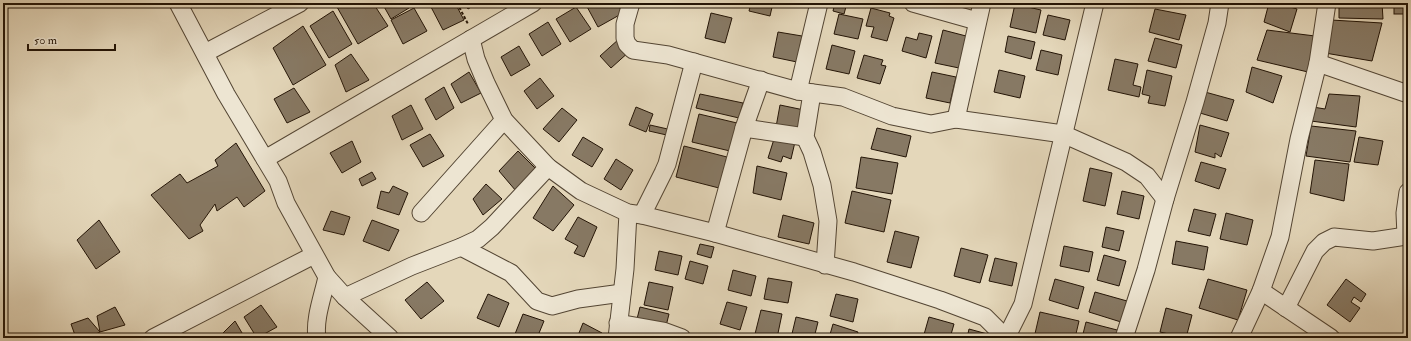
<svg xmlns="http://www.w3.org/2000/svg" width="1411" height="341" font-family="'IM FELL Double Pica',serif">
<rect width="100%" height="100%" fill="#e4d7ba"/>
<filter id="stains"><feTurbulence type="fractalNoise" baseFrequency=".005" numOctaves="4"/><feColorMatrix values="0 0 0 0 .2 0 0 0 0 .09 0 0 0 0 .02 0 0 0 .5 -.17"/></filter>
<radialGradient id="worn" r=".72"><stop offset=".6" stop-color="#630" stop-opacity="0"/><stop offset="1" stop-color="#630" stop-opacity=".3"/></radialGradient>
<g fill="#877964" stroke="#231406">
<path d="M3 3H17L18 4 3 10Z"/>
<path d="M344 3H373L388 26 358 44 337 7Z"/>
<path d="M382 3H406L409 8 391 19Z"/>
<path d="M439 3H455L464 20 443 30 431 7Z"/>
<path d="M464 3H478L468 9Z"/>
<path d="M585 3H617L623 13 598 27Z"/>
<path d="M720 3H738L737 7Z"/>
<path d="M751 3H773L770 16 749 11Z"/>
<path d="M835 3H847L844 14 833 11Z"/>
<path d="M1169 3H1184L1183 7Z"/>
<path d="M1269 3H1277L1297 9 1290 32 1264 22Z"/>
<path d="M1339 3H1382L1383 19 1339 18Z"/>
<rect x="1394" y="3" width="14" height="11"/>
<path d="M1015 4 1041 10 1036 33 1010 27Z"/>
<path d="M576 7 591 29 570 42 556 19Z"/>
<path d="M414 8 427 31 403 44 391 20Z"/>
<path d="M871 8 890 13 889 16 894 18 887 41 871 37 874 27 866 26Z"/>
<path d="M1155 9 1186 15 1179 40 1149 32Z"/>
<path d="M333 11 352 44 329 58 310 26Z"/>
<path d="M711 13 732 18 725 43 705 38Z"/>
<path d="M839 14 863 19 858 39 834 34Z"/>
<path d="M1048 15 1070 20 1065 40 1043 35Z"/>
<path d="M1331 20 1382 23 1372 61 1325 53Z"/>
<path d="M548 22 561 44 542 56 529 34Z"/>
<path d="M303 26 326 65 293 85 273 48Z"/>
<path d="M943 30 966 36 959 68 935 63Z"/>
<path d="M1267 30 1315 36 1308 72 1257 60Z"/>
<path d="M778 32 802 36 797 62 773 57Z"/>
<path d="M919 33 932 36 926 58 902 51 906 37 917 40Z"/>
<path d="M1008 36 1035 42 1031 59 1005 52Z"/>
<path d="M1155 38 1182 45 1176 68 1148 61Z"/>
<path d="M619 39 630 51 611 68 600 56Z"/>
<path d="M832 45 855 51 849 74 826 69Z"/>
<path d="M519 46 530 65 511 76 501 57Z"/>
<path d="M1041 50 1062 55 1058 75 1036 70Z"/>
<path d="M351 54 369 80 346 92 335 65Z"/>
<path d="M864 55 883 60 881 65 886 66 880 84 857 78Z"/>
<path d="M1115 59 1138 64 1133 85 1141 87 1139 97 1108 90Z"/>
<path d="M1252 67 1282 76 1273 103 1246 92Z"/>
<path d="M999 70 1025 76 1020 98 994 92Z"/>
<path d="M1147 70 1172 76 1165 106 1148 103 1150 96 1142 94Z"/>
<path d="M469 72 481 93 461 103 451 84Z"/>
<path d="M932 72 956 77 950 103 926 98Z"/>
<path d="M540 78 554 96 537 109 524 91Z"/>
<path d="M444 87 454 108 436 120 425 99Z"/>
<path d="M294 88 310 112 287 123 274 99Z"/>
<path d="M1205 92 1234 100 1227 121 1200 113Z"/>
<path d="M700 94 743 103 739 118 696 108Z"/>
<path d="M1329 94 1360 96 1356 127 1311 121 1313 107 1325 109Z"/>
<path d="M411 105 423 129 402 140 392 116Z"/>
<path d="M780 105 804 110 799 131 776 127Z"/>
<path d="M636 107 653 114 646 132 629 125Z"/>
<path d="M562 108 577 120 559 142 543 129Z"/>
<path d="M699 114 737 123 730 151 692 142Z"/>
<path d="M650 125 672 130 671 136 649 131Z"/>
<path d="M1200 125 1229 133 1221 157 1215 153V158L1195 152Z"/>
<path d="M1311 126 1356 131 1350 162 1306 156Z"/>
<path d="M877 128 911 136 906 157 871 149Z"/>
<path d="M430 134 444 156 423 167 410 145Z"/>
<path d="M775 136 795 142 791 159 783 156 781 162 768 158Z"/>
<path d="M583 137 603 149 592 167 572 155Z"/>
<path d="M1359 137 1383 141 1378 165 1354 162Z"/>
<path d="M352 141 361 162 342 173 330 153Z"/>
<path d="M236 143 265 191 244 207 237 197 217 211 215 204 200 225 203 231 189 239 151 195 180 174 187 183 218 166 215 160Z"/>
<path d="M684 146 727 157 719 188 676 177Z"/>
<path d="M518 151 536 169 516 191 499 171Z"/>
<path d="M861 157 898 163 892 194 856 188Z"/>
<path d="M616 159 633 170 621 190 604 179Z"/>
<path d="M1315 160 1349 164 1344 201 1310 193Z"/>
<path d="M1201 162 1226 169 1219 189 1195 181Z"/>
<path d="M757 166 787 173 781 200 753 193Z"/>
<path d="M1090 168 1112 173 1105 206 1083 201Z"/>
<path d="M372 172 376 179 362 186 359 179Z"/>
<path d="M486 184 502 199 483 215 473 199Z"/>
<path d="M393 186 408 193 399 215 377 208 381 191 389 193Z"/>
<path d="M553 186 574 205 553 231 533 218Z"/>
<path d="M852 191 891 200 884 232 845 223Z"/>
<path d="M1122 191 1144 196 1139 219 1117 214Z"/>
<path d="M1194 209 1216 214 1210 236 1188 231Z"/>
<path d="M331 211 350 217 344 235 323 230Z"/>
<path d="M1226 213 1253 220 1247 245 1220 239Z"/>
<path d="M783 215 814 223 809 244 778 237Z"/>
<path d="M578 217 597 227 584 257 574 253 578 246 565 239Z"/>
<path d="M99 220 120 252 96 269 77 240Z"/>
<path d="M372 220 399 230 389 251 363 241Z"/>
<path d="M1106 227 1124 231 1119 251 1102 247Z"/>
<path d="M895 231 919 237 911 268 887 262Z"/>
<path d="M1176 241 1208 247 1204 270 1172 264Z"/>
<path d="M700 244 714 247 711 258 697 254Z"/>
<path d="M1064 246 1093 252 1089 272 1060 266Z"/>
<path d="M961 248 988 255 980 283 954 276Z"/>
<path d="M659 251 682 256 678 275 655 270Z"/>
<path d="M1104 255 1126 261 1119 286 1097 280Z"/>
<path d="M995 258 1017 263 1012 286 989 281Z"/>
<path d="M690 261 708 266 703 284 685 279Z"/>
<path d="M733 270 756 276 751 296 728 290Z"/>
<path d="M768 278 792 282 788 303 764 299Z"/>
<path d="M1055 279 1084 287 1078 309 1049 300Z"/>
<path d="M1208 279 1247 290 1238 320 1199 308Z"/>
<path d="M1346 279 1366 294 1361 302 1354 297 1351 302 1360 308 1350 322 1327 305Z"/>
<path d="M427 282 444 301 421 319 405 300Z"/>
<path d="M649 282 673 287 668 310 644 305Z"/>
<path d="M1095 292 1127 301 1121 322 1089 312Z"/>
<path d="M488 294 509 303 499 327 477 318Z"/>
<path d="M836 294 858 299 853 322 830 316Z"/>
<path d="M727 302 747 307 740 330 720 324Z"/>
<path d="M261 305 277 327 257 338 244 317Z"/>
<path d="M115 307 125 325 100 332 97 316Z"/>
<path d="M640 307 669 314 666 326 637 319Z"/>
<path d="M1166 308 1192 315 1186 338 1160 332Z"/>
<path d="M761 310 782 314 777 338 755 334Z"/>
<path d="M1040 312 1079 321 1075 338H1034Z"/>
<path d="M523 314 544 321 537 338H527L515 334Z"/>
<path d="M796 317 818 322 814 338H791Z"/>
<path d="M929 317 954 324 950 338H923Z"/>
<path d="M88 318 100 332 88 338H76L71 324Z"/>
<path d="M235 321 245 338H221L220 336Z"/>
<path d="M1086 322 1121 331 1119 338H1082Z"/>
<path d="M583 323 602 333 600 338H577Z"/>
<path d="M833 324 858 332 856 338H829Z"/>
<path d="M969 329 991 335 990 338H967Z"/>
</g>
<g fill="none" stroke-linecap="round" stroke-linejoin="round">
<defs>
<g id="minor">
<path d="M178 3 226 94 278 181 286 203 327 277 345 297 390 338"/>
<path d="M631 3 625 24V38L627 44 633 50 668 55 798 91 843 97 892 116 931 124 956 119 1063 134 1126 162 1147 176 1165 199"/>
<path d="M913 3 977 21"/>
<path d="M471 39 476 59 486 83 504 120 548 167 581 191 628 213 642 215 715 233 854 272 940 300 985 317 1006 338"/>
<path d="M205 53 300 3"/>
<path d="M1318 63 1408 94"/>
<path d="M798 91 819 3"/>
<path d="M812 93 805 137 812 152 822 185 828 221 825 265"/>
<path d="M956 119 982 3"/>
<path d="M744 128 805 137"/>
<path d="M265 159 533 3"/>
<path d="M1408 192 1405 213 1406 236H1408"/>
<path d="M421 213 504 120"/>
<path d="M642 215 663 173 667 164 694 62"/>
<path d="M715 233 744 128 761 80"/>
<path d="M461 247 511 273 537 301 552 306 578 299 622 293"/>
<path d="M1261 291 1331 338"/>
<path d="M345 297 412 266 461 247 478 239 492 227 548 167"/>
<path d="M1286 308 1315 251 1324 242 1334 237 1373 241 1406 236"/>
<path d="M618 323 663 331 682 338"/>
<path d="M153 338 314 255"/>
<path d="M317 338C314 319 323 296 327 277"/>
<path d="M617 338 625 269 628 213"/>
<path d="M1006 338 1023 304 1095 3"/>
<path d="M1124 338 1146 270 1165 199 1195 102 1217 23 1220 3"/>
<path d="M1239 338 1261 291 1280 237 1299 139 1318 63 1327 3"/>
</g>
</defs>
<use href="#minor" stroke="#534533" stroke-width="19"/>
<path stroke="#231406" stroke-width="2" stroke-dasharray="3 2" stroke-linecap="butt" d="M457 3 468 24"/>
<use href="#minor" stroke="#ede5d2" stroke-width="17"/>
</g>
<rect width="1411" height="341" fill="none" stroke="#e4d7ba" stroke-width="16"/>
<rect x="4" y="4" width="1403" height="333" fill="none" stroke="#231406" stroke-width="2"/>
<rect x="8" y="8" width="1395" height="325" fill="none" stroke="#231406"/>
<path d="M28 44v6h87v-6" fill="none" stroke="#231406" stroke-width="2"/>
<text x="34" y="44" font-size="12" fill="#231406" stroke="#ede5d2" stroke-width="3" paint-order="stroke">50 m</text>
<rect width="100%" height="100%" filter="url(#stains)"/>
<rect width="100%" height="100%" fill="url(#worn)"/>
</svg>
